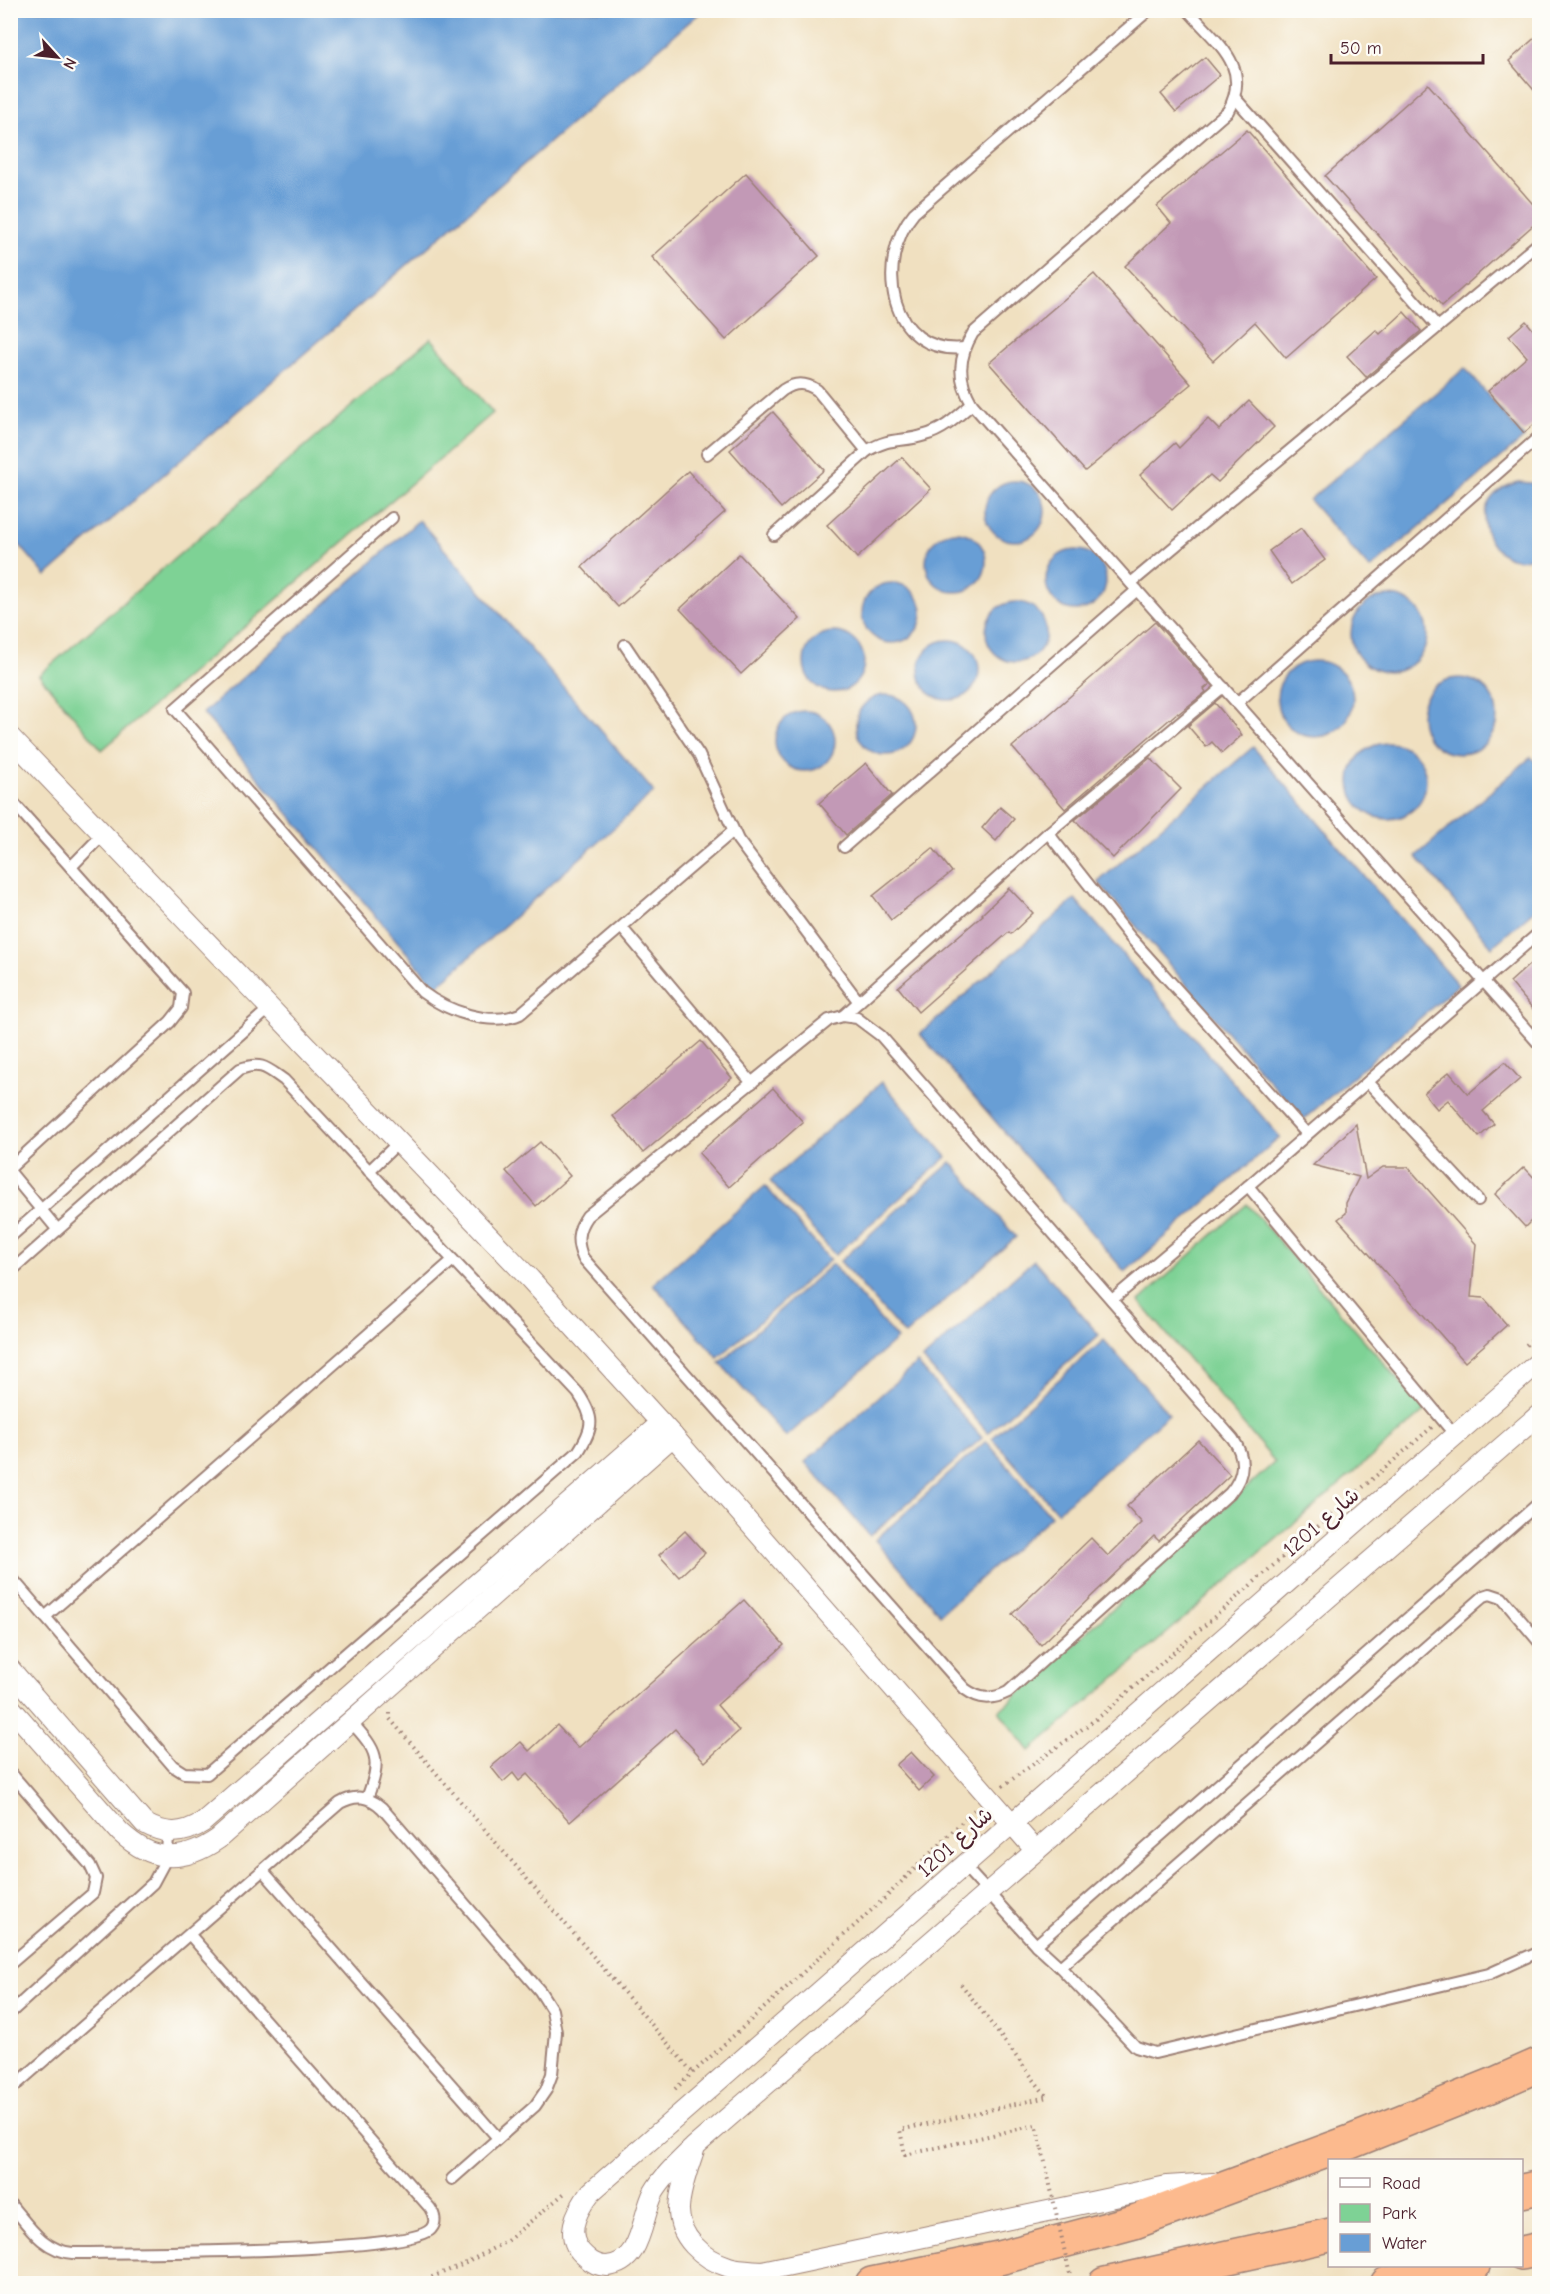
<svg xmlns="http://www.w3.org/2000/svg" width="1550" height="2294" font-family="'Comic Neue','Playpen Sans Arabic',sans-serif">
<rect width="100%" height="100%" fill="#fdfcf7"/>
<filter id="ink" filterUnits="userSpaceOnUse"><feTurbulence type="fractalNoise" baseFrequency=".0167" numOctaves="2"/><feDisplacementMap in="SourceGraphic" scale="12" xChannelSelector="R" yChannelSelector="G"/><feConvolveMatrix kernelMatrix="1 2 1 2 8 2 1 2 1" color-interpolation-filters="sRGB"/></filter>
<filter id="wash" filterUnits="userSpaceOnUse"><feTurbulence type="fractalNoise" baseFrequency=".008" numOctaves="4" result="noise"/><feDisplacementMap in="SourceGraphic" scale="24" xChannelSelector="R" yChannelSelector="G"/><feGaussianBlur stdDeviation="1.35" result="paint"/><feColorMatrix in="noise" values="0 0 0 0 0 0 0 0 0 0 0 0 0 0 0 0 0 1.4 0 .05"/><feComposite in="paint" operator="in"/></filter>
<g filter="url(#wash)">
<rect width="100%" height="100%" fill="#f0e0c0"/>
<g fill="#7ed295" stroke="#647860" stroke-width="1.5">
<path d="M431 338 493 413 102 750 39 675Z"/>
<path d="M1247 1204 1425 1411 1030 1751 999 1711 1275 1462 1139 1301Z"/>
</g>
<g fill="#689ed5" stroke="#595e80" stroke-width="1.5">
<path d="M10 11 11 10 702 11 46 576 11 535Z"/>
<path d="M1465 368 1524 438 1370 569 1309 500Z"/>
<circle cx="1015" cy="511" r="30"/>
<path d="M1519 482 1531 483 1540 486 1539 555C1489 579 1456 497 1519 482Z"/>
<path d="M419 520 654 792 436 987 203 713Z"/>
<circle cx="956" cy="562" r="30"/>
<circle cx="1076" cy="580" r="30"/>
<circle cx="892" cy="613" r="30"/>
<circle cx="1389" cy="634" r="38"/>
<circle cx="1016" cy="632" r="30"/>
<circle cx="834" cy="662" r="30"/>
<circle cx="949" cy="670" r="30"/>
<circle cx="1315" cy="699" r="38"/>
<circle cx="1459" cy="716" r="38"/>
<circle cx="886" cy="725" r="30"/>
<circle cx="805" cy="741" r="30"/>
<circle cx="1388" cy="781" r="38"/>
<path d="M1253 747 1458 985 1303 1120 1098 882Z"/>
<path d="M1531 757 1539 766V906L1492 947 1416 856Z"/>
<path d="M1075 899 1280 1137 1125 1272 920 1034Z"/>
<path d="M882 1082 947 1157 835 1255 770 1181Z"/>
<path d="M951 1162 1016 1237 905 1335 840 1261Z"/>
<path d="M765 1186 830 1260 718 1358 653 1284Z"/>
<path d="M1034 1260 1099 1335 988 1433 923 1359Z"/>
<path d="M832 1264 897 1339 786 1437 720 1363Z"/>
<path d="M1104 1340 1169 1414 1057 1512 992 1438Z"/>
<path d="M917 1363 982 1438 870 1536 805 1462Z"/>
<path d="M986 1441 1051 1516 940 1614 875 1540Z"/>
</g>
<g id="blocks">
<g fill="#c299b6">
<path d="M1539 34V96L1509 61Z"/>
<path d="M1205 57 1220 75 1176 112 1161 94Z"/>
<path d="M1428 84 1539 211V220L1442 306 1325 176Z"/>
<path d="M1247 130 1376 279 1286 358 1255 322 1213 361 1125 266 1171 223 1157 206Z"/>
<path d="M746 173 819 256 726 340 652 257Z"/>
<path d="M1094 274 1191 384 1085 471 989 363Z"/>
<path d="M1404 312 1421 331 1366 377 1347 356 1376 330 1380 334Z"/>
<path d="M1526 321 1539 337V420L1524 433 1488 391 1527 357 1509 336Z"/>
<path d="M1249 401 1274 427 1218 482 1210 475 1172 510 1140 475 1175 443 1179 448 1208 419 1219 430Z"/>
<path d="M773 412 824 470 781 508 730 450Z"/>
<path d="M902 457 931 489 857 558 827 525Z"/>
<path d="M688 471 725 512 618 607 582 567Z"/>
<path d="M1301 528 1325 560 1292 584 1269 551Z"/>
<path d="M739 554 800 619 741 674 680 609Z"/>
<path d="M1155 622 1210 684 1204 689 1206 692 1178 714 1177 713 1065 809 1012 747Z"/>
<path d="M1215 703 1242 735 1222 753 1212 742 1206 747 1188 726Z"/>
<path d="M1150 758 1181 789 1113 858 1075 820Z"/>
<path d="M866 763 892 795 846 835 819 803Z"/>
<path d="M1000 807 1014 819 996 841 982 828Z"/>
<path d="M933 848 952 872 891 920 873 896Z"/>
<path d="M1009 888 1033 913 1011 934 1009 932 918 1012 898 987 983 915 982 914Z"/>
<path d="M1539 956V1016L1510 982Z"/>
<path d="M701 1041 732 1078 643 1153 613 1116Z"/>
<path d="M1505 1062 1520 1079 1483 1111 1494 1124 1479 1137 1448 1100 1437 1109 1424 1093 1449 1072 1468 1094Z"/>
<path d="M773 1088 803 1122 729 1187 699 1153Z"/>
<path d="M1356 1124 1366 1179 1383 1167H1408L1476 1244 1471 1297 1484 1298 1507 1325 1465 1362 1338 1219 1346 1213V1203L1359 1177 1313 1165Z"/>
<path d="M540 1142 570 1176 536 1206 506 1171Z"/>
<path d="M1524 1167 1539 1183V1213L1525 1227 1495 1194Z"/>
<path d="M1198 1440 1230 1475 1159 1541 1154 1536 1041 1645 1012 1614 1091 1538 1108 1556 1142 1523 1127 1506Z"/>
<path d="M685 1531 705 1553 679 1577 659 1555Z"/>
<path d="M744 1600 784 1645 717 1705 739 1731 705 1762 675 1729 570 1822 527 1774 519 1781 513 1773 503 1782 491 1767 521 1742 529 1751 557 1725 578 1748Z"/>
<path d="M911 1752 934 1777 919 1791 896 1765Z"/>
</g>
</g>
</g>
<g filter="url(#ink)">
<use href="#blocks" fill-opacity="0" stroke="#9d8076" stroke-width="1.5"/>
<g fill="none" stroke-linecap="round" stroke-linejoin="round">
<defs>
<g id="lane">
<path d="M1188 10C1216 43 1253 66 1228 111L973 333C958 358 957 379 972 404L1540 1045"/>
<path d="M1235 98 1438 327"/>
<path d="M965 348C888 356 874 260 914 213L1149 10"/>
<path d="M707 454 783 390C795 382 805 382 817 390L867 451"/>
<path d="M392 518 175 709 422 992C447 1011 490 1027 520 1014L732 832"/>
<path d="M774 535 867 451C891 436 901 443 925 435 944 430 958 416 972 404"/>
<path d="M1131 583 1540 242"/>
<path d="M625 645 699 755 738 840 859 1002"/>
<path d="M1237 703 1540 436"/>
<path d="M10 799 183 993 181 1008 170 1022 10 1168"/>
<path d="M1048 833 1130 937 1307 1134"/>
<path d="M844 847 1137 590"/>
<path d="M71 867 104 833"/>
<path d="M622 928 752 1083"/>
<path d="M843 1016 857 1018 881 1036 1233 1439C1246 1458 1245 1475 1230 1493L1008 1692C992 1700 980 1700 965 1689L583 1258C576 1242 577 1230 587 1216L829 1020Z"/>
<path d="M843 1016 1048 833 1223 687"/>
<path d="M1368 1082 1478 1200"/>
<path d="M369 1171 399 1142"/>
<path d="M10 1172 57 1229"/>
<path d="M1248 1186 1455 1435"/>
<path d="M10 1237 270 1008"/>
<path d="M10 1272 240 1069C261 1061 267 1068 284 1080L578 1393C595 1418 594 1427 578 1452L207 1774 184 1773 173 1766 10 1576"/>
<path d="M1112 1300 1248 1186 1540 932"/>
<path d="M45 1617 453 1260"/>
<path d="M351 1722C378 1751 382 1760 367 1798"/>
<path d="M10 1772 90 1865 96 1878 93 1893 10 1964"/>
<path d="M964 1866 1036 1945 1060 1967 1136 2047 1155 2053 1489 1974 1540 1951"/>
<path d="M264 1872 498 2138"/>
<path d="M1036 1945 1540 1502"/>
<path d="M1060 1967 1484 1596 1490 1594 1502 1598 1540 1643"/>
<path d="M10 2013 153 1883 167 1857 168 1833"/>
<path d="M10 2090 340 1803C356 1794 369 1796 382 1808L540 1991 552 2010 556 2032 552 2074 546 2090 535 2106 452 2179"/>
<path d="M10 2204C28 2225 43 2251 73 2253 123 2252 408 2254 431 2229 437 2222 434 2214 430 2208L190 1935"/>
</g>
<g id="street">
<path d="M10 737 530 1279 673 1436 1036 1851"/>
<path d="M1540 1361 591 2192C576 2211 562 2238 586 2257 591 2262 599 2266 607 2266 643 2263 641 2216 654 2192 664 2175 680 2161 694 2147L1540 1414"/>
<path d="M10 1669 144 1823C165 1835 183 1835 203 1822L661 1423"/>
<path d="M10 1707 120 1832C152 1862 182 1864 218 1839L673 1436"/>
<path d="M694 2150C688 2168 680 2189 679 2208 678 2237 703 2259 729 2267 739 2270 751 2270 762 2271L1167 2186 1213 2183"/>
</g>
<g id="highway">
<path d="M1522 2191 1540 2187"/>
<path d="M1522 2253 1540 2249"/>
<path d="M872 2284 999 2258 1134 2222 1348 2143 1495 2084 1540 2064"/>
<path d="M1105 2284 1330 2235"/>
<path d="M1387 2284 1473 2266"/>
</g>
</defs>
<use href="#lane" stroke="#9d8076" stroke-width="14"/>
<use href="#street" stroke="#9d8076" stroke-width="22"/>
<use href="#highway" stroke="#9d8076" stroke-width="36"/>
<g stroke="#9d8076" stroke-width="4" stroke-dasharray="1.5 4.5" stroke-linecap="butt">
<path d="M1526 1345 1540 1333"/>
<path d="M390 1713V1719L693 2073"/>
<path d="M1003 1786 1103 1714 1432 1427"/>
<path d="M961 1984 1047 2097 900 2130 905 2155 1036 2125 1042 2149"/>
<path d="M675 2089 886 1897 974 1810"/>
<path d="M415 2284 464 2264 507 2241 567 2191"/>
</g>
<use href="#lane" stroke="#fff" stroke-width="10"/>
<use href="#street" stroke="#fff" stroke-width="20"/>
<use href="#highway" stroke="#fcba8e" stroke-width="33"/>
<path stroke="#9d8076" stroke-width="4" stroke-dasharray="1.5 4.5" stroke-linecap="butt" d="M1042 2149 1072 2284"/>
</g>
</g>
<g text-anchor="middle" stroke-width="6" stroke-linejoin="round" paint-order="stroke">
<g font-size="21" fill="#4a1f2b" stroke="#fdfcf7">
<text transform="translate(1321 1522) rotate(-41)" y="7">شارع 1201</text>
<text transform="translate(955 1842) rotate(-42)" y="7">شارع 1201</text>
</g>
</g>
<rect width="1550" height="2294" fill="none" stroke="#fdfcf7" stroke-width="36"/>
<rect x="1328" y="2159" width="195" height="108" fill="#fdfcf7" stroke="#b5a4a5" stroke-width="1.5"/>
<rect x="1340" y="2178" width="30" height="9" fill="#ffffff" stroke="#b5a4a5" stroke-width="1.5"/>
<text x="1382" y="2189" font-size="18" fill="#4a1f2b">Road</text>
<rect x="1340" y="2204" width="30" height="18" fill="#7ed295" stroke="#b5a4a5" stroke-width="1.5"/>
<text x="1382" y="2219" font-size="18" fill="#4a1f2b">Park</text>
<rect x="1340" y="2234" width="30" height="18" fill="#689ed5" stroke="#b5a4a5" stroke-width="1.5"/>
<text x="1382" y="2249" font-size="18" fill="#4a1f2b">Water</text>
<g transform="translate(57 57) rotate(117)" stroke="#fdfcf7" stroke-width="4.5" paint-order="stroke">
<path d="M0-4.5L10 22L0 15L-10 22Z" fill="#4a1f2b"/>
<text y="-9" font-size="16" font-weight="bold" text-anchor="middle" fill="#4a1f2b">N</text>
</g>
<path d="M1331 54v9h152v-9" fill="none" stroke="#4a1f2b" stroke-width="3"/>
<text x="1340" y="54" font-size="18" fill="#4a1f2b" stroke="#fdfcf7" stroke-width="4.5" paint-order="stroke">50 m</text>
</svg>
